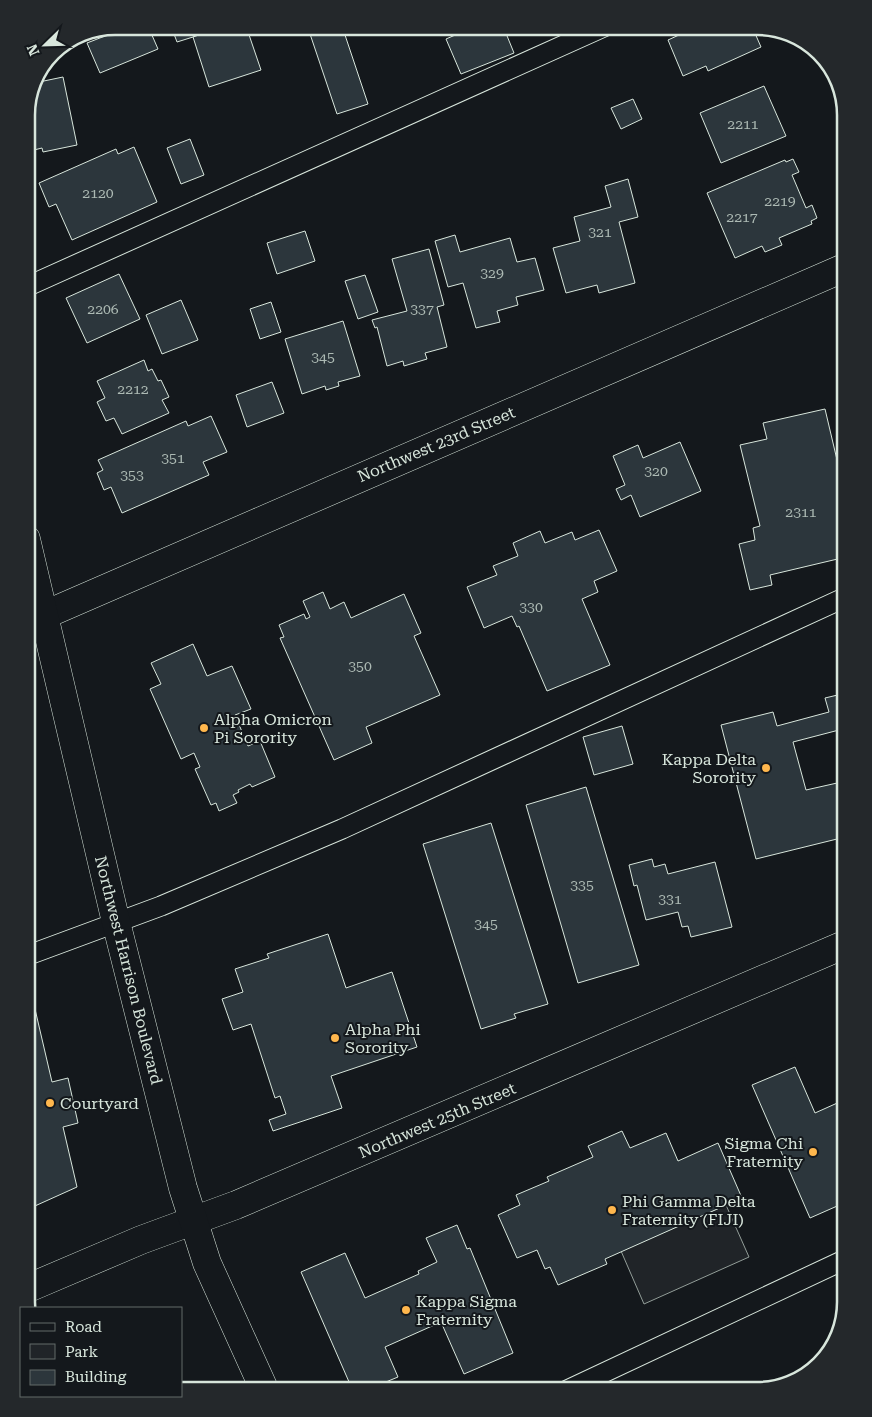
<svg xmlns="http://www.w3.org/2000/svg" width="872" height="1417" font-family="'Roboto Serif',serif">
<rect width="100%" height="100%" fill="#14181c"/>
<path fill="#202428" stroke="#939e99" d="M726 1205 749 1257 644 1304 621 1251Z"/>
<g fill="#2c363c" stroke="#d8e6dc">
<path d="M115 26H148L158 49 100 73 87 43 105 36 102 29Z"/>
<path d="M171 26H225V27L177 42Z"/>
<path d="M246 26 261 70 209 87 193 37 226 26Z"/>
<path d="M313 26H342L368 104 337 114 308 28Z"/>
<path d="M476 26H503L514 53 461 74 446 39Z"/>
<path d="M558 26H581L561 35Z"/>
<path d="M689 26H763L754 31 761 47 708 71 706 66 683 76 668 40 690 30Z"/>
<path d="M63 77 77 145 43 152 42 148 26 152V110L39 82Z"/>
<path d="M764 86 786 136 721 163 700 113Z"/>
<path d="M633 99 642 119 621 129 611 108Z"/>
<path d="M190 139 204 175 181 184 167 148Z"/>
<path d="M134 147 157 202 72 240 56 204 49 207 39 183 116 149 118 154Z"/>
<path d="M793 159 799 172 792 175 806 208 812 205 817 218 811 221 812 224 779 238 782 245 765 252 762 246 735 258 707 193 785 160 786 162Z"/>
<path d="M628 179 638 217 619 222 635 283 599 293 597 285 566 293 553 248 580 241 574 217 611 207 605 186Z"/>
<path d="M305 231 315 261 277 274 267 243Z"/>
<path d="M455 235 460 252 510 238 517 262 535 258 544 290 516 297 518 305 497 311 500 322 476 328 463 283 448 287 435 241Z"/>
<path d="M429 249 444 305 437 307 447 347 425 353 427 359 404 366 403 361 387 366 377 327 375 328 372 320 407 311 392 259Z"/>
<path d="M119 274 140 319 87 343 66 298Z"/>
<path d="M365 275 378 312 358 319 345 281Z"/>
<path d="M181 300 198 340 162 354 146 315Z"/>
<path d="M271 302 281 332 260 339 250 309Z"/>
<path d="M343 321 360 376 338 382 339 386 326 390 325 386 302 394 285 339Z"/>
<path d="M144 360 148 371 152 369 158 381 161 380 169 397 162 400 169 413 122 434 114 418 106 421 97 402 105 398 97 381Z"/>
<path d="M272 382 284 413 247 427 236 395Z"/>
<path d="M825 409 846 498V557L770 575 772 585 750 590 739 544 755 540 753 528 760 526 740 445 767 439 763 423Z"/>
<path d="M211 416 227 452 203 462 209 475 122 513 111 487 104 490 97 473 103 470 98 460 186 421 188 426Z"/>
<path d="M680 442 701 491 640 517 631 495 621 500 616 489 625 485 613 456 638 445 643 458Z"/>
<path d="M599 530 617 571 594 581 598 592 582 599 610 665 547 691 519 626 517 627 512 616 484 628 467 587 497 575 493 566 518 556 513 543 540 531 545 543 572 532 575 540Z"/>
<path d="M323 592 330 609 344 602 351 618 404 594 421 633 414 636 440 695 366 727 372 743 334 760 280 638 284 637 279 625 304 614 306 619 310 617 303 601Z"/>
<path d="M193 644 207 676 232 666 251 709 235 715 248 746 260 741 275 777 252 787 250 784 238 790 239 792 233 795 237 803 219 811 216 803 211 805 195 769 200 767 194 753 181 759 150 689 161 684 151 663Z"/>
<path d="M846 693V755L839 730 793 742 806 790 846 781V856L842 857 837 839 756 859 721 725 773 712 777 726 829 712 825 698Z"/>
<path d="M622 726 633 764 594 775 583 737Z"/>
<path d="M586 787 639 965 578 983 526 805Z"/>
<path d="M491 823 548 1004 514 1014 516 1018 481 1029 423 844Z"/>
<path d="M652 859 654 867 665 864 668 874 715 862 732 927 691 937 688 926 682 927 678 912 646 920 637 885 634 886 629 865Z"/>
<path d="M328 934 346 988 392 972 417 1047 331 1076 342 1108 273 1131 269 1120 286 1114 280 1096 275 1098 251 1024 233 1030 222 999 243 992 235 969 269 958 267 954Z"/>
<path d="M35 1009 52 1082 68 1078 78 1123 63 1127 77 1187 26 1210V1012Z"/>
<path d="M795 1067 815 1113 844 1100 846 1103V1192L840 1194 844 1203 810 1218 752 1085Z"/>
<path d="M622 1131 630 1148 666 1133 678 1161 718 1143 742 1198 605 1259 607 1264 558 1285 550 1267 545 1269 537 1250 517 1258 498 1215 520 1205 516 1195 549 1181 547 1177 593 1157 588 1146Z"/>
<path d="M457 1225 467 1249 470 1248 513 1353 464 1374 441 1322 385 1347 398 1377 364 1391H353L301 1272 345 1253 365 1298 419 1274 418 1271 437 1262 426 1238Z"/>
</g>
<g fill="none" stroke-linecap="round" stroke-linejoin="round">
<defs>
<g id="lane">
<path d="M26 287 606 26"/>
<path d="M26 956 161 906 342 829 846 597"/>
<path d="M565 1391 846 1259"/>
</g>
<g id="street">
<path d="M26 623 846 267"/>
<path d="M26 1289 141 1240 236 1205 846 944"/>
</g>
<path id="secondary" d="M26 539 116 922 183 1188 207 1263 265 1391"/>
</defs>
<use href="#lane" stroke="#d8e6dc" stroke-width="21"/>
<use href="#street" stroke="#d8e6dc" stroke-width="29"/>
<use href="#secondary" stroke="#d8e6dc" stroke-width="29"/>
<use href="#lane" stroke="#14181c" stroke-width="19"/>
<use href="#street" stroke="#14181c" stroke-width="28"/>
<use href="#secondary" stroke="#14181c" stroke-width="28"/>
</g>
<g fill="#ffb74d" stroke="#14181c" stroke-width="2">
<circle cx="204" cy="728" r="5"/>
<circle cx="766" cy="768" r="5"/>
<circle cx="335" cy="1038" r="5"/>
<circle cx="50" cy="1103" r="5"/>
<circle cx="813" cy="1152" r="5"/>
<circle cx="612" cy="1210" r="5"/>
<circle cx="406" cy="1310" r="5"/>
</g>
<g text-anchor="middle" stroke-width="4" stroke-linejoin="round" paint-order="stroke">
<g font-size="14" fill="#adbab4">
<text x="743" y="129">2211</text>
<text x="98" y="198">2120</text>
<text x="780" y="206">2219</text>
<text x="742" y="222">2217</text>
<text x="600" y="237">321</text>
<text x="492" y="278">329</text>
<text x="103" y="314">2206</text>
<text x="422" y="314">337</text>
<text x="323" y="362">345</text>
<text x="133" y="394">2212</text>
<text x="173" y="463">351</text>
<text x="656" y="476">320</text>
<text x="132" y="480">353</text>
<text x="801" y="517">2311</text>
<text x="531" y="612">330</text>
<text x="360" y="671">350</text>
<text x="582" y="890">335</text>
<text x="670" y="904">331</text>
<text x="486" y="929">345</text>
</g>
<g font-size="16" fill="#d8e6dc" stroke="#14181c">
<text transform="translate(436 444) rotate(-23)" y="6">Northwest 23rd Street</text>
<text transform="translate(129 970) rotate(76)" y="6">Northwest Harrison Boulevard</text>
<text transform="translate(437 1120) rotate(-23)" y="6">Northwest 25th Street</text>
</g>
<g font-size="16" fill="#d8e6dc" stroke="#14181c" text-anchor="start">
<text x="214" y="725">Alpha Omicron<tspan x="214" dy="18">Pi Sorority</tspan></text>
<text x="756" y="765" text-anchor="end">Kappa Delta<tspan x="756" dy="18">Sorority</tspan></text>
<text x="345" y="1035">Alpha Phi<tspan x="345" dy="18">Sorority</tspan></text>
<text x="60" y="1109">Courtyard</text>
<text x="803" y="1149" text-anchor="end">Sigma Chi<tspan x="803" dy="18">Fraternity</tspan></text>
<text x="622" y="1207">Phi Gamma Delta<tspan x="622" dy="18">Fraternity (FIJI)</tspan></text>
<text x="416" y="1307">Kappa Sigma<tspan x="416" dy="18">Fraternity</tspan></text>
</g>
</g>
<path d="M0 0H872V1417H0ZM115 35H757A80 80 0 0 1 837 115V1302A80 80 0 0 1 757 1382H115A80 80 0 0 1 35 1302V115A80 80 0 0 1 115 35Z" fill="#24282b" fill-rule="evenodd"/>
<path fill="none" stroke="#d8e6dc" stroke-width="2.5" d="M115 35H757A80 80 0 0 1 837 115V1302A80 80 0 0 1 757 1382H115A80 80 0 0 1 35 1302V115A80 80 0 0 1 115 35Z"/>
<rect x="20" y="1307" width="162" height="90" fill="#14181c" stroke="#626a69"/>
<rect x="30" y="1323" width="25" height="8" fill="#14181c" stroke="#626a69"/>
<text x="65" y="1332" font-size="15" fill="#d8e6dc">Road</text>
<rect x="30" y="1344" width="25" height="15" fill="#202428" stroke="#626a69"/>
<text x="65" y="1357" font-size="15" fill="#d8e6dc">Park</text>
<rect x="30" y="1370" width="25" height="15" fill="#2c363c" stroke="#626a69"/>
<text x="65" y="1382" font-size="15" fill="#d8e6dc">Building</text>
<g transform="translate(45 45) rotate(247)" stroke="#14181c" stroke-width="4" paint-order="stroke">
<path d="M0-4L9 19L0 12L-9 19Z" fill="#d8e6dc"/>
<text y="-8" font-size="14" font-weight="bold" text-anchor="middle" fill="#d8e6dc">N</text>
</g>
</svg>
